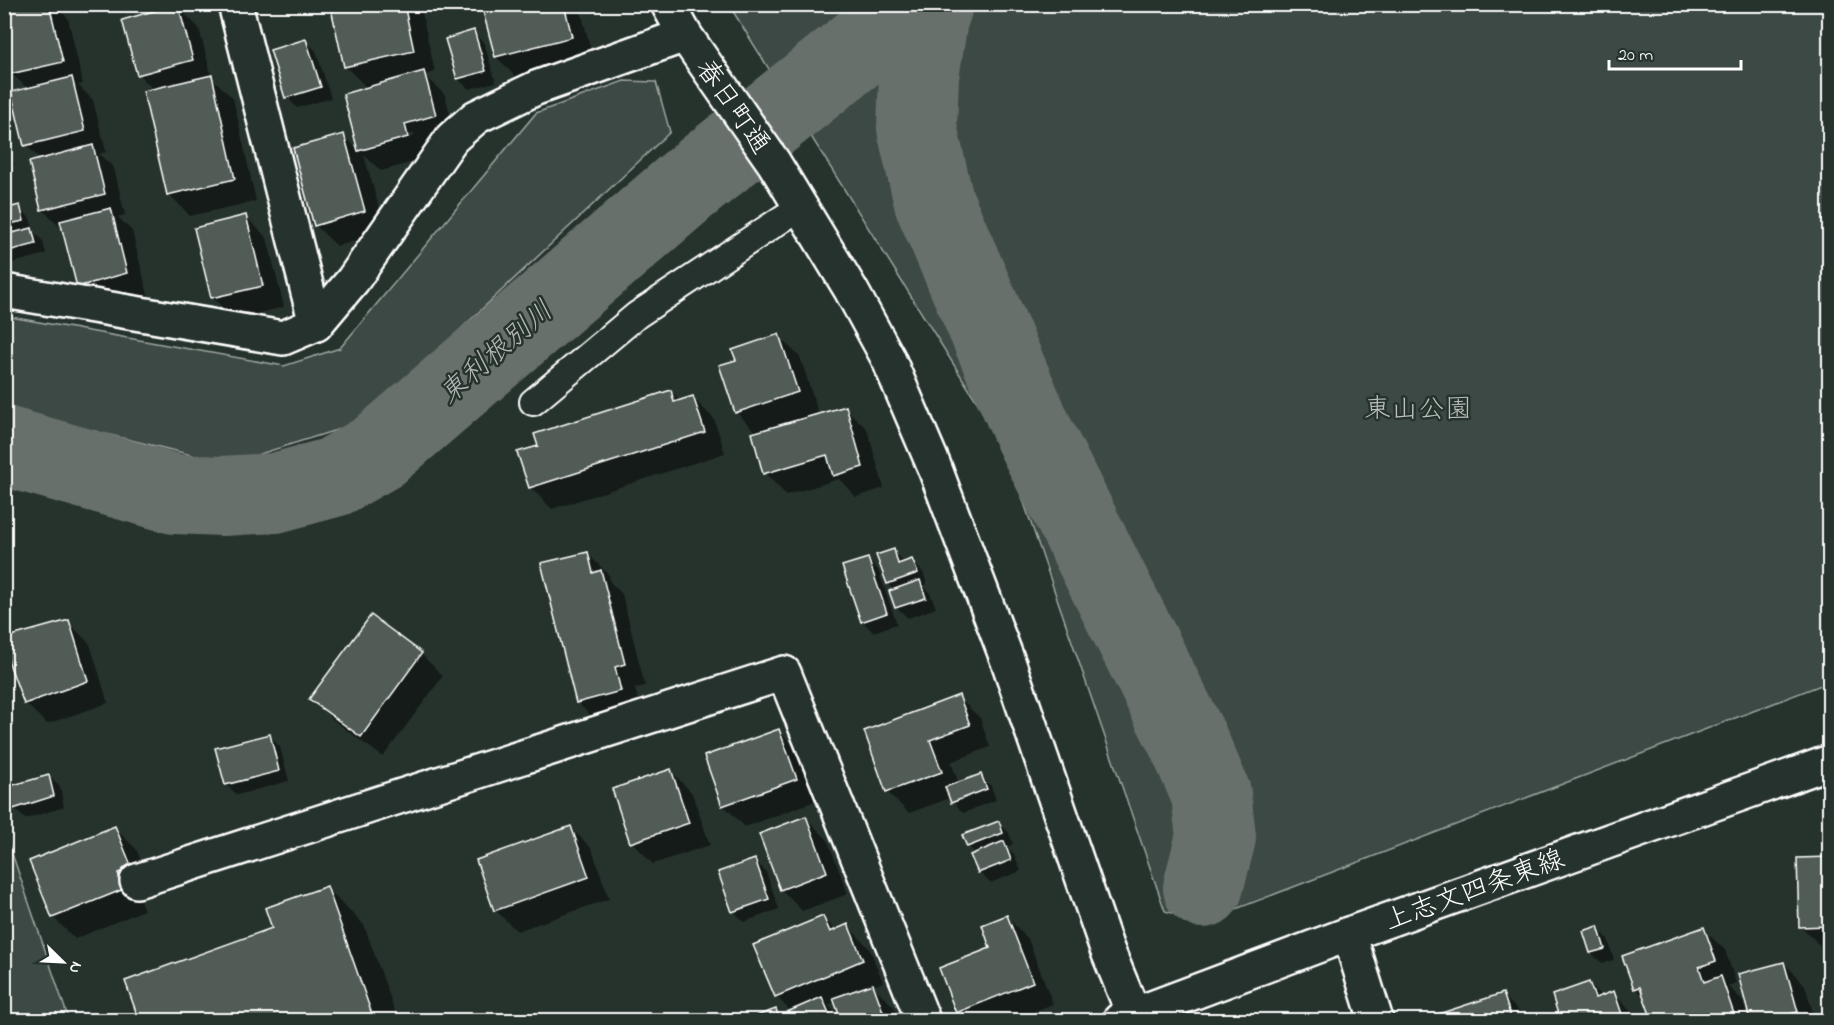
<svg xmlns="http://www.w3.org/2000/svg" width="1834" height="1025" font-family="'Indie Flower','Klee One',sans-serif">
<rect width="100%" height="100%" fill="#26332d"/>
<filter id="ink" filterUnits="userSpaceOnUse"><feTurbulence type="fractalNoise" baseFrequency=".0167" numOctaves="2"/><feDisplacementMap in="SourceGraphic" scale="12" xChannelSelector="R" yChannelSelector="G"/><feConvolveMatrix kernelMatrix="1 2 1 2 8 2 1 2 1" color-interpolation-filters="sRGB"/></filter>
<g filter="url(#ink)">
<g fill="#3e4944" stroke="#9ea4a2" stroke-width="1.5">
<path d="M729 5H1829V682L1202 922 1165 911 1004 445Z"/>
<path d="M624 81 656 82 670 132 362 422 228 464 5 409V316L284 366 340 348 536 113Z"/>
<path d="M5 833 69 1020H5Z"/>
</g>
<g fill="#0007" fill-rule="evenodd">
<path d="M13 4H54L68 18 83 84 78 85 93 100 106 152 99 154 114 168 125 215 118 217 132 231 148 295 100 308 78 286 64 231 42 209 41 160 26 145 28 89 12 74 4 41V6Z"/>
<path d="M155 4H201V8L183 12 199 28 212 78 233 98 256 201 190 216 169 194 154 90 138 74 160 11Z"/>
<path d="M331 4H420L435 72 425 75 445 95 456 136 425 145 428 158 381 171 364 155 386 232 337 246 315 225 343 135 360 152 345 95 368 89 345 66ZM414 133 415 136 372 148V145Z"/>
<path d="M482 4H579L593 58 517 78 496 57Z"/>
<path d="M473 32 484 43 496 82 469 89 458 79Z"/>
<path d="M306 41 316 51 331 98 297 108 287 97Z"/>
<path d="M4 144 10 149 14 166 4 168Z"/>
<path d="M19 207 30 218 34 232 43 241 46 254 9 264 4 259V211Z"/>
<path d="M245 216 267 238 284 307 234 319 213 298 196 229Z"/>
<path d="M778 336 800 357 819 415 845 408 867 429 884 488 856 497 839 479 786 495 765 473 757 433 736 412 738 361Z"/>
<path d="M671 391 681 402 693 398 714 419 725 453 552 509 530 487 540 447Z"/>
<path d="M893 551 905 564 912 561 923 572 927 584 923 586 930 593 936 608 908 618 897 608 891 592 895 591 888 584Z"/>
<path d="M587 553 609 575 610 582 622 594 645 686 635 688 641 713 599 724 577 702Z"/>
<path d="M868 559 878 570 897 624 873 632 862 621Z"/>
<path d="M371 617 421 654 443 676 383 757 333 720 311 698Z"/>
<path d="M68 622 90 644 108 703 47 724 25 703Z"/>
<path d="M958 697 980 718 990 747 951 762 959 784 980 776 991 786 996 800 963 813 950 798 909 813 887 792 866 731Z"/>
<path d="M779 731 800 752 818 800 745 827 723 805Z"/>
<path d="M270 736 280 747 289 781 237 795 226 784Z"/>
<path d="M671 771 692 793 710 845 653 864 632 842 614 790Z"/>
<path d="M49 776 60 787 64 807 25 819 14 808Z"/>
<path d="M805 817 827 839 848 894 802 911 781 889Z"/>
<path d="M998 822 1009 833 1013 844 1007 847 1014 854 1021 871 990 883 979 872 976 854 969 847 964 836Z"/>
<path d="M114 827 136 849 153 889 138 895 144 910 75 939 53 917Z"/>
<path d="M571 828 592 849 609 899 517 931 495 910Z"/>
<path d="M1830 859V948H1822L1801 926Z"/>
<path d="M755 861 766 872 779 909 744 922 734 911Z"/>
<path d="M326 887 364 925 398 1020H141L127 982 274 929Z"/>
<path d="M823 917 836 931 848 926 869 948 883 982 873 986 894 1007 899 1020H792L789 1013 791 1012 776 996ZM836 1002 842 1019 828 1005Z"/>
<path d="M1007 917 1028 939 1053 1004 1012 1020H965L957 1012 992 948Z"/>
<path d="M1597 928 1608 939 1614 960 1602 963 1591 953Z"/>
<path d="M1703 929 1725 950 1736 983 1728 986 1742 1000 1749 1020H1654L1646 999 1635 988Z"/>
<path d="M1784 963 1805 985 1815 1020H1752L1740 975Z"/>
<path d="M1589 984 1602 997 1613 993 1635 1015 1637 1020H1554L1561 1018Z"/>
<path d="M1502 995 1528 1020H1425Z"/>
<path d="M775 1011 785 1020H749Z"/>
</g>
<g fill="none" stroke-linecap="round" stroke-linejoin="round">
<g stroke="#67706c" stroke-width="80">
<path d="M933 4 928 19 919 76 917 128 934 202 1034 434 1189 743 1211 794 1216 837 1203 888"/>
<path d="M4 446 175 494 222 496 275 493 334 477 378 452 688 185 914 4"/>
</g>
</g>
<g fill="#515c57" stroke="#fff" stroke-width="1.5">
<path d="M49 4 63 62 10 74 4 48V5Z"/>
<path d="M178 4 193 60 137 75 122 20Z"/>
<path d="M330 4H404L414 51 344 67Z"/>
<path d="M481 4H564L572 37 495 57Z"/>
<path d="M474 30 486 71 457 79 445 39Z"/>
<path d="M306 39 321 87 285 98 270 50Z"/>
<path d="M424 71 436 115 405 124 408 137 358 151 343 94Z"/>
<path d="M212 75 235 179 167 195 143 91Z"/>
<path d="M72 77 85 131 24 146 11 92Z"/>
<path d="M344 134 365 211 314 226 293 148Z"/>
<path d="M93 145 105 194 41 210 29 162Z"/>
<path d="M20 205 24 221 4 225V209Z"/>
<path d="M111 208 127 273 77 287 60 221Z"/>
<path d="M246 215 263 286 211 298 194 228Z"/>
<path d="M32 228 36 244 4 252V235Z"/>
<path d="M779 334 798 392 735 413 719 365 736 360 732 350Z"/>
<path d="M671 390 674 402 693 396 705 432 529 488 517 452 538 446 534 434Z"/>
<path d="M846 406 863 467 833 476 827 455 763 474 752 433Z"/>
<path d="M894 549 898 564 912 559 918 573 887 584 876 555Z"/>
<path d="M588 552 593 573 601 570 625 664 615 667 621 691 576 703 541 563Z"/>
<path d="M868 558 887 613 861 622 842 566Z"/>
<path d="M920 580 926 598 895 608 889 591Z"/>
<path d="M371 615 422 653 361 737 309 699Z"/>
<path d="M69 620 88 681 24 704 4 649V638Z"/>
<path d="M959 695 970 725 930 740 942 772 886 792 864 731Z"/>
<path d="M779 729 797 779 722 806 704 756Z"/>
<path d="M270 734 279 771 225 785 215 748Z"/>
<path d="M671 769 689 823 630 843 612 789Z"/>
<path d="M981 774 987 789 951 803 945 787Z"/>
<path d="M49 775 54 796 13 809 6 787Z"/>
<path d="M806 816 827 872 780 890 759 834Z"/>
<path d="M999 821 1003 833 967 847 962 835Z"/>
<path d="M115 826 132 868 118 873 124 889 52 918 29 861Z"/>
<path d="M571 826 589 877 494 911 476 860Z"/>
<path d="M1004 841 1011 860 978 873 970 855Z"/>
<path d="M1830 857V926L1799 927 1797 858Z"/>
<path d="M755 859 769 899 732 912 718 872Z"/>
<path d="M327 886 374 1020H139L125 981 272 928 265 908Z"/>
<path d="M1007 915 1033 982 956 1013 939 968 990 948 982 925Z"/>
<path d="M823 916 830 932 848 924 863 960 775 997 753 945Z"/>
<path d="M1598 926 1605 949 1590 953 1583 931Z"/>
<path d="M1704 927 1716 961 1699 967 1704 982 1721 976 1736 1020H1652L1640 987 1634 989 1622 956Z"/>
<path d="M1784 962 1798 1012 1764 1020H1750L1738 974Z"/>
<path d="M1589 982 1595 998 1614 991 1624 1020H1552L1559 1017 1552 995Z"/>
<path d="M873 984 886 1020H841L833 998Z"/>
<path d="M1503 993 1512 1020H1420Z"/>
<path d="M822 997 832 1020H790L787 1012Z"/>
<path d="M776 1009 780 1020H745Z"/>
</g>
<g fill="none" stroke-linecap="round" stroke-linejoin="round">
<defs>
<path id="lane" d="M533 402 637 315 800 207"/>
<g id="street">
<path d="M235 4 316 324"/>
<path d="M4 291 283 338 316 324 353 280 452 138 476 117 536 88 685 35"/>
<path d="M137 881 784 673 923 1020"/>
<path d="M1349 934 1376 1020"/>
</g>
<g id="secondary">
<path d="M668 4 685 35 774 163 851 290 888 358 934 466 1009 664 1107 949 1136 1020"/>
<path d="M1120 1020 1349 934 1830 762"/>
</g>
</defs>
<use href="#lane" stroke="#fff" stroke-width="30"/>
<use href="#street" stroke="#fff" stroke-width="38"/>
<use href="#secondary" stroke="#fff" stroke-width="38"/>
<use href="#lane" stroke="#26332d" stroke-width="26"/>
<use href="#street" stroke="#26332d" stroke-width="33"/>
<use href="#secondary" stroke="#26332d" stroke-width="33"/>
</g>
</g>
<g text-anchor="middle" stroke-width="5" stroke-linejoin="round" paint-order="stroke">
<g font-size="27" fill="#fff" stroke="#26332d">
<text transform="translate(734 106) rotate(55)" y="9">春日町通</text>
<text transform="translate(1474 889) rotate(-20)" y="9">上志文四条東線</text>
</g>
<g font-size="27" fill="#bbbfbe" stroke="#26332d">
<text x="1418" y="417">東山公園</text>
</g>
<g font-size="28" font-style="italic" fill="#b3b8b6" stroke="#26332d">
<text transform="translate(495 351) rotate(-41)" y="10">東利根別川</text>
</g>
</g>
<rect width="1834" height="1025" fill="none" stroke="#26332d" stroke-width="24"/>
<rect x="12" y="12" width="1810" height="1001" fill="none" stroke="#fff" stroke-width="2" filter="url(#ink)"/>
<g transform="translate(63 962) rotate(114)" stroke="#26332d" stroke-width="4.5" paint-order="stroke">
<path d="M0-4.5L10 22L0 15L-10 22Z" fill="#ffffff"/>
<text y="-9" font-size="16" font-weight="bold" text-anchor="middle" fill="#ffffff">N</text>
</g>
<path d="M1609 60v9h132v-9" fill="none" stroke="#ffffff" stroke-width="3"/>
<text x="1618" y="60" font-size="18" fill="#ffffff" stroke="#26332d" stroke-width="4.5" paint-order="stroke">20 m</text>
</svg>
